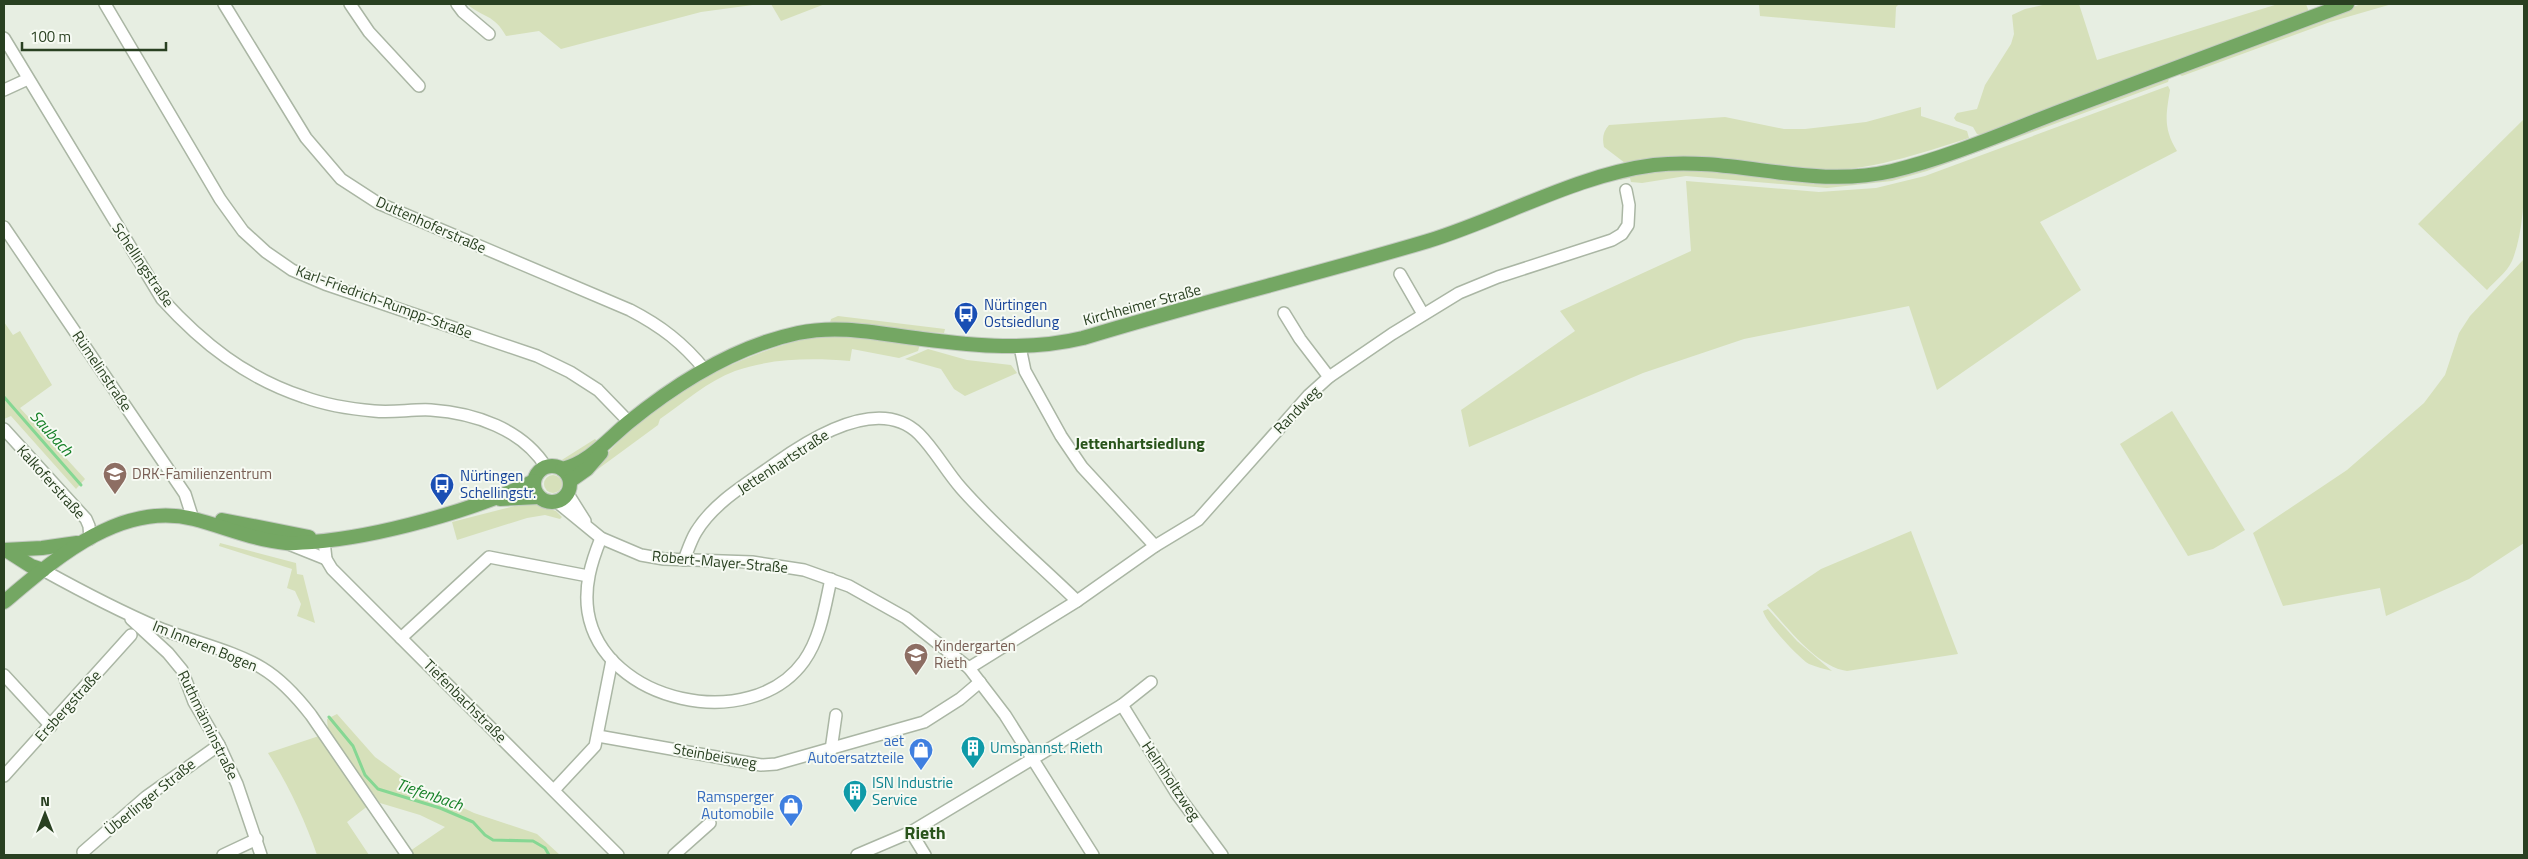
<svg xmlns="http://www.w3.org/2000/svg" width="2528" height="859" font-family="'Titillium Web',sans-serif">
<rect width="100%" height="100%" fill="#e7eee2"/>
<g fill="#d6e0ba">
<path d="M467 4H760L701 12 561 49 539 31 506 36C494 14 483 18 467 4Z"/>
<path d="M771 4H825L781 21Z"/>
<path d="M1759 4H1899L1896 7 1895 28 1760 16Z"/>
<path d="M2047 4H2079L2097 60 2278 4H2306L2309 12 1981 135 1977 134 1973 127 1956 121 1954 118 1957 113 1977 109 1985 85 2011 44 2014 34 2012 15 2025 9Z"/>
<path d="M2361 4H2392L2330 22 2182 76 2178 74Z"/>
<path d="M2169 78 2168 82 1927 171 1892 181 1827 188 1686 176 1642 183 1631 182 1630 178 1620 180 1619 177 1639 172 1689 169 1854 182Z"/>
<path d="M2168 86 2170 90C2166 115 2163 128 2177 151L2040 222 2081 290 1937 390 1909 306 1744 339 1643 373 1469 447 1461 410 1575 331 1560 311 1691 251 1686 181 1819 192 1876 188 1925 176Z"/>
<path d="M1921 107V116L1967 131 1969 138C1916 155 1863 173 1806 171 1770 170 1733 159 1697 157 1672 155 1649 159 1625 163L1604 147C1602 138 1603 132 1609 125L1725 117 1784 129H1805L1866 122Z"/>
<path d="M2524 119C2524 163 2528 222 2512 261 2507 272 2495 281 2487 290L2418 224Z"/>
<path d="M2523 260 2524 543 2469 579 2386 616 2380 588 2283 606 2253 533 2347 470 2424 403 2445 375 2459 333 2470 316Z"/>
<path d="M838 316 945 329 944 333C906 332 868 323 830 323L831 319Z"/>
<path d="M4 322 13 335 20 331 52 385 20 408 85 479 76 489 11 416 4 419Z"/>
<path d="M827 333 920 344 918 351 899 358 852 349 850 361C812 358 772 358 735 371 708 381 683 403 660 419L658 425 579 483C598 464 615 443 636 426 692 377 755 350 827 333Z"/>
<path d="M928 349 967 360 1011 365 1017 373 965 396 954 389 941 369 905 359Z"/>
<path d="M2172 411 2245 530 2213 549 2188 556 2120 444Z"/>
<path d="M595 439 599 443 573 462 557 463Z"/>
<circle cx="553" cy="484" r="9"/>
<path d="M530 502 556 511 562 517 560 519 545 515 527 518 457 540 452 522Z"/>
<path d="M1911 531 1958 654 1847 671C1817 667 1787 627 1767 605L1821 569Z"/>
<path d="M220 543 296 563 297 574 303 575 315 623 297 616 301 604 295 591 287 588 292 569 219 546Z"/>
<path d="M1768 609 1797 641 1832 671C1825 669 1816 667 1809 664 1798 657 1766 623 1763 611Z"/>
<path d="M337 714 375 757 411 783 474 813 537 834 560 855H413L410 851 445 827 420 815 380 803 328 731 327 719Z"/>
<path d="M322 735 369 805 347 822 369 855H317C305 820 288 784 268 753Z"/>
</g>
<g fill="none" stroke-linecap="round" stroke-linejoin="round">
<g stroke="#86d793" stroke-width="3">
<path d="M4 397 81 485"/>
<path d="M329 717 353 746 365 775 378 789 440 808 473 822 485 835 493 840 533 841 545 848 549 855"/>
</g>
<defs>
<g id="minor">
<path d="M105 4 220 199 243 231 266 252 292 270 325 284 537 356 570 372 598 390 629 422"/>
<path d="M224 4 306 138 341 179 378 203 630 310C661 326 683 343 705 370"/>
<path d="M350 4 369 32 419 86"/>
<path d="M457 4 463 12 489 34"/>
<path d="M4 38 162 299C202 343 246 378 304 397 326 405 351 409 374 411 393 413 412 409 431 410 475 413 522 429 546 467"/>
<path d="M4 90 28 79"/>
<path d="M4 227 185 494 193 519"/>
<path d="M1400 274 1423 314"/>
<path d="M1284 313 1300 339 1329 377"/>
<path d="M1020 347 1025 371 1061 436 1082 467 1155 546"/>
<path d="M4 429 86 519 89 526 90 539"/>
<path d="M568 494 585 521"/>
<path d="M557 502 601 538 641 555 664 559 752 562 804 570 849 586 906 618 969 668 1005 715 1093 855"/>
<path d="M601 538C591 563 584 586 588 612 603 703 751 735 804 661 821 637 825 606 831 579"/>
<path d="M324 541 326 559 332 569 618 855"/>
<path d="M291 545 326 559"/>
<path d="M684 560C688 550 691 540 696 532 714 502 748 483 776 463 811 438 879 395 919 434 935 450 946 471 961 488 996 528 1039 564 1077 601"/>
<path d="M43 570C81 591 119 611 159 628 190 641 235 651 262 668 282 680 297 697 311 715L407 855"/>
<path d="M131 619 168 653 182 670 194 702 219 745 237 784 261 855"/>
<path d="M401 638 489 557 588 576"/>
<path d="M969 668 1077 601 1155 546 1198 520 1309 395 1329 377 1392 334 1459 293 1498 277 1612 240 1622 234 1628 225 1629 205 1626 190"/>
<path d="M4 675 51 726"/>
<path d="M1122 705 1177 794 1222 855"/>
<path d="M598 736 761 765 776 764 924 722 960 699 980 682"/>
<path d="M831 750 836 715"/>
<path d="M4 776 131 635"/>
<path d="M554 790 595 746 612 660"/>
<path d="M911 832 925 855"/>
<path d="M83 852 146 797 219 745"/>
<path d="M223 855 257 839"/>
<path d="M674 855 710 823"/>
<path d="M857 855 911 832 1122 705 1151 682"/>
</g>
<g id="major">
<circle cx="552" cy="484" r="18"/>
<path d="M562 469C589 463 608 439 629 422 677 383 737 346 798 333 841 324 880 334 922 339 976 346 1029 351 1083 338 1197 303 1314 275 1428 241 1503 218 1576 175 1654 165 1735 156 1810 190 1892 171 1950 157 2006 132 2061 111 2157 76 2252 39 2347 4"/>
<path d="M570 481 587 469 601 453"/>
<path d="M500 499 539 497"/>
<path d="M222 520 309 537"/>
<path d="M4 550 42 548 77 543"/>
<path d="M6 550 31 566 43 570"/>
<path d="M4 602C55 559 121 500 194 519 225 527 254 540 286 543 294 544 304 542 312 542 377 537 476 510 534 481"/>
</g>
</defs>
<use href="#minor" stroke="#aab6a4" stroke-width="14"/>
<use href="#major" stroke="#c3cac1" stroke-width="16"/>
<use href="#minor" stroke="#fff" stroke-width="11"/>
<use href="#major" stroke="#74a763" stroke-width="14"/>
</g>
<defs>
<symbol id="bus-pin" viewBox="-11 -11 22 30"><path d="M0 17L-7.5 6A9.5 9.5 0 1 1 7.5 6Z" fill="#1a4fb4" stroke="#f6faf3"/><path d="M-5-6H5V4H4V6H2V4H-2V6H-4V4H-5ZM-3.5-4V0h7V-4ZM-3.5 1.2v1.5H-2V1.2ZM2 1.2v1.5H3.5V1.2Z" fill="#fff"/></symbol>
<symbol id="school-pin" viewBox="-11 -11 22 30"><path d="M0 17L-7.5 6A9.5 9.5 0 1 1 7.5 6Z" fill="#8d6e63" stroke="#f6faf3"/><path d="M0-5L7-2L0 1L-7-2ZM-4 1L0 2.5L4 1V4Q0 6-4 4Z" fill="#fff"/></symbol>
<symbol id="building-pin" viewBox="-11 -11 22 30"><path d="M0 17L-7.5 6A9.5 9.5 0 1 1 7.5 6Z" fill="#0f9aa8" stroke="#f6faf3"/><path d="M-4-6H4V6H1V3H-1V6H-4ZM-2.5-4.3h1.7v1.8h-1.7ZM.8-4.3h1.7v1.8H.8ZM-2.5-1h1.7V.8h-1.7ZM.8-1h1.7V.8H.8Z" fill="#fff"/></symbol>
<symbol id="shop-pin" viewBox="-11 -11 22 30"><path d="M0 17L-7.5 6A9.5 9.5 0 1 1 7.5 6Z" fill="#3f7fe0" stroke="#f6faf3"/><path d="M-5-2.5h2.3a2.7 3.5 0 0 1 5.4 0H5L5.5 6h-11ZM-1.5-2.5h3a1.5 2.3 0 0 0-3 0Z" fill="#fff"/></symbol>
</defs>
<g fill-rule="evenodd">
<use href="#bus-pin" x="952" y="300" width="28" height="38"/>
<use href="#school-pin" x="101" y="460" width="28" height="38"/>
<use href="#bus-pin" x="428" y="471" width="28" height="38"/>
<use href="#school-pin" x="902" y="641" width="28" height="38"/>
<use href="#building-pin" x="959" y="734" width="28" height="38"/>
<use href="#shop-pin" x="907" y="736" width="28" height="38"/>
<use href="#building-pin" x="841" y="778" width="28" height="38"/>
<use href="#shop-pin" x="777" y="792" width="28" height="38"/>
</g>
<g text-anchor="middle" stroke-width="4" stroke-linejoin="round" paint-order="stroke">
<g font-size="15" fill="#294021" stroke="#f6faf3">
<text transform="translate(431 225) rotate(24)" y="5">Duttenhoferstraße</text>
<text transform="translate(143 265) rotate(56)" y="5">Schellingstraße</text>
<text transform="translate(384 302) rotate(20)" y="5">Karl-Friedrich-Rumpp-Straße</text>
<text transform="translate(1142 305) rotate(-15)" y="5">Kirchheimer Straße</text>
<text transform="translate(102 371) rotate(56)" y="5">Rümelinstraße</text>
<text transform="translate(1297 410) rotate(-46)" y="5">Randweg</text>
<text transform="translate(783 462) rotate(-33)" y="5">Jettenhartstraße</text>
<text transform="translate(51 482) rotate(48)" y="5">Kalkoferstraße</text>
<text transform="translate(720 562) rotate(5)" y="5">Robert-Mayer-Straße</text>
<text transform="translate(205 646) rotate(22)" y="5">Im Inneren Bogen</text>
<text transform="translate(465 701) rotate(45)" y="5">Tiefenbachstraße</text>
<text transform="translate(68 706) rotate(-48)" y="5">Ersbergstraße</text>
<text transform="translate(208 725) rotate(64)" y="5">Ruthmänninstraße</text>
<text transform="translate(715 756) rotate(10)" y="5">Steinbeisweg</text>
<text transform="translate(1171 781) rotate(56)" y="5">Helmholtzweg</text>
<text transform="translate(150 797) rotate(-39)" y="5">Überlinger Straße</text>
</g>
<g font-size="15" fill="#164399" stroke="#f6faf3" text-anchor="start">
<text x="984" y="310">Nürtingen<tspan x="984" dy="17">Ostsiedlung</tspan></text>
<text x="460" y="481">Nürtingen<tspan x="460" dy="17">Schellingstr.</tspan></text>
</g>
<g font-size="15" fill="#785e54" stroke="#f6faf3" text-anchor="start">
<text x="132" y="479">DRK-Familienzentrum</text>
<text x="934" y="651">Kindergarten<tspan x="934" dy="17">Rieth</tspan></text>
</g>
<g font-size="15" fill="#366cbe" stroke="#f6faf3" text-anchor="end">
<text x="904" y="746">aet<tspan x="904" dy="17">Autoersatzteile</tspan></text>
<text x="774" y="802">Ramsperger<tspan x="774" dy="17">Automobile</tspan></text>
</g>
<g font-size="15" fill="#0d838f" stroke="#f6faf3" text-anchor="start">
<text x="990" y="753">Umspannst. Rieth</text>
<text x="872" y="788">ISN Industrie<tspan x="872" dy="17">Service</tspan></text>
</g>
<g font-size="16" font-style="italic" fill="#168128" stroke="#f6faf3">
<text transform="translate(52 433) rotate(48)" y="6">Saubach</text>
<text transform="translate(430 794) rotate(19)" y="6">Tiefenbach</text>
</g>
<g font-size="16" font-weight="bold" fill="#29541b" stroke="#f6faf3">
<text x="1140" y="449">Jettenhartsiedlung</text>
</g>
<g font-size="18" font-weight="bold" fill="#29541b" stroke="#f6faf3">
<text x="925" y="839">Rieth</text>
</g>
</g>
<rect width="2528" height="859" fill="none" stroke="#294021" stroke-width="10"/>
<g transform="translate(45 814)" stroke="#f6faf3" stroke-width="4" paint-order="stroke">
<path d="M0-4L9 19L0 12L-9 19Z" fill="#294021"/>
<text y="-8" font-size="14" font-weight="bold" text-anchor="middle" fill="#294021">N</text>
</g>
<path d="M22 42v8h144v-8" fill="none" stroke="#294021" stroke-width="2.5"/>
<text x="30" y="42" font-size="15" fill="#294021" stroke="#f6faf3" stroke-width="4" paint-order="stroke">100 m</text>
</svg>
